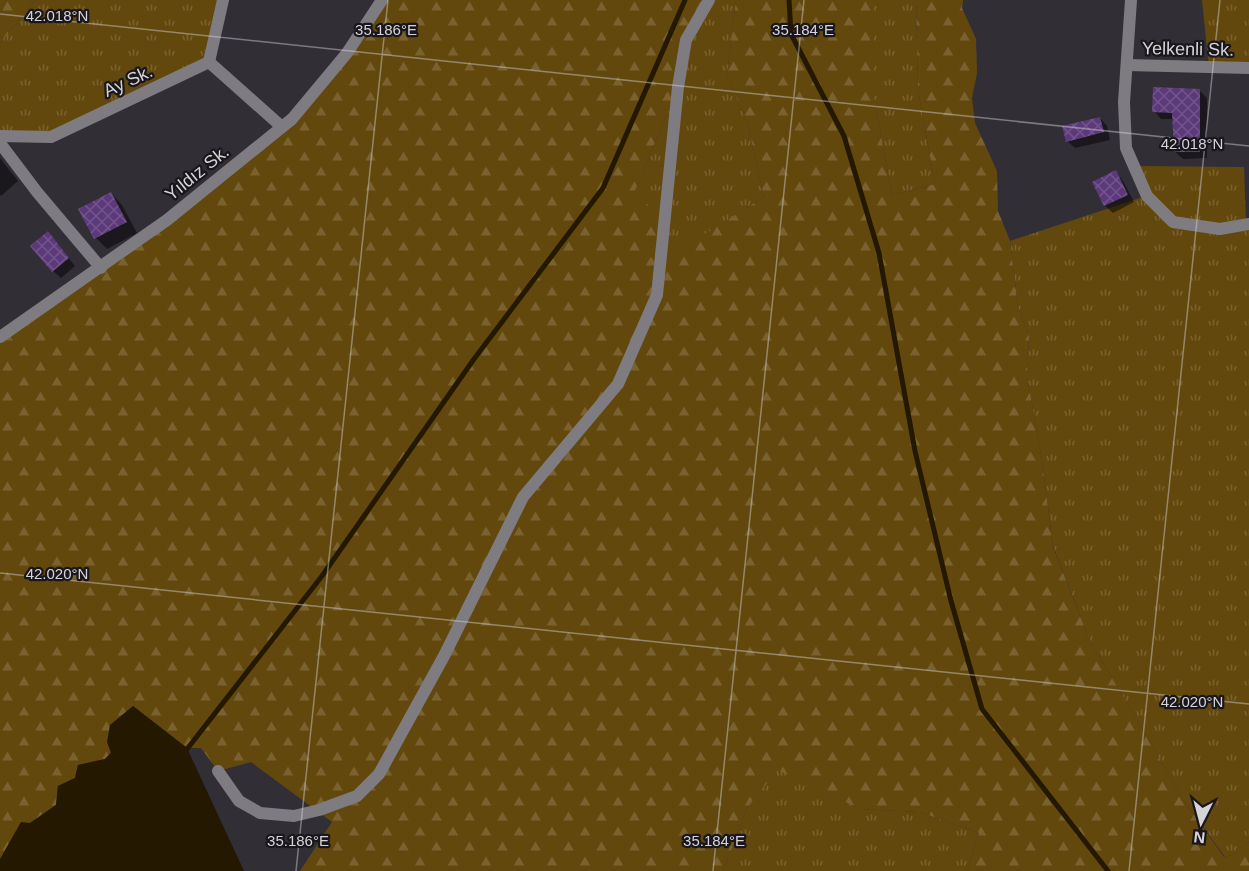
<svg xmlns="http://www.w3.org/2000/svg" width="1249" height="871" font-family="Helvetica,sans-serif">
<defs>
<pattern id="grass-tufts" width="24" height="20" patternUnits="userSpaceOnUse" patternTransform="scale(1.5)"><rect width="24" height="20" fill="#63480d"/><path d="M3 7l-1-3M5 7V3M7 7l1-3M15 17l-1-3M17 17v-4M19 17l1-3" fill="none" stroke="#796230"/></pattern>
<pattern id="forest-firs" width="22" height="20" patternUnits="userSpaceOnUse" patternTransform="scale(1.5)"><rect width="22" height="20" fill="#63480d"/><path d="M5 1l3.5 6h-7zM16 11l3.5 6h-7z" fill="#796230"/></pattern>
<pattern id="building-cross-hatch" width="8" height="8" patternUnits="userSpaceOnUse" patternTransform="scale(1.5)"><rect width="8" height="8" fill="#5b397a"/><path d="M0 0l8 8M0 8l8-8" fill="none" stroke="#72558c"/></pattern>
</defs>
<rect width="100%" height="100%" fill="#322e36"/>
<g fill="url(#grass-tufts)">
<path d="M35 0H223L209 62 51 137 0 136V44Z"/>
<path d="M709 0H736L727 75 748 125 764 197 660 263 635 191 678 87 686 40Z"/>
<path d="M874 0H916L918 90 935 184 892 195 874 98Z"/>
<path d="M1202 0H1249V68H1209Z"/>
<path d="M1134 166 1244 167 1246 224H1249V842L1235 854 1225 857 1181 797 1148 738 1090 641 1053 546 1042 461 1027 376 1029 336 1018 307 1010 241 1146 196Z"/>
<path d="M778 769 860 809 920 812 979 833 967 871H723L747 808Z"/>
</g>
<g fill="url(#forest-firs)">
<path d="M0 0H35L0 44Z"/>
<path d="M382 0H709L686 40 678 87 635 191 664 222 660 262 764 197 748 125 727 75 736 0H874V98L892 195 935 184 918 90 916 0H963L962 8 976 39 977 73 972 98 975 123 997 171 998 211 1010 241 1018 307 1029 336 1027 376 1042 461 1053 547 1090 641 1148 738 1181 797 1224 857 1235 854 1249 842V871H967L979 833 920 812 860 809 778 770 747 808 723 871H300L332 822 251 762 218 771 201 748H187L133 706 111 752 105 759 78 765 75 778 58 786 56 805 30 823 0 859V337L101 268 292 119Z"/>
</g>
<path fill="#251801" d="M133 706 187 748 244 871H0V859L21 822 30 823 56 805 58 786 75 778 78 765 105 759 111 753 107 742 110 725Z"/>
<g fill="#0007">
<path d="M1200 91 1207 98V158L1183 159 1175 152 1174 119H1161L1154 111Z"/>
<path d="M1100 118 1107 126 1110 140 1075 148 1067 141Z"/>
<path d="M0 158 18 181 1 196 0 195Z"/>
<path d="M1115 172 1122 179 1134 202 1113 213 1105 206 1094 182Z"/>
<path d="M111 193 122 205 137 233 107 249 96 238Z"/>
<path d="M55 240 75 266 61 278 53 271Z"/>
</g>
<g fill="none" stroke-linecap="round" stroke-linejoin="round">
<g stroke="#251801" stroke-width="5">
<path d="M789 0 791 34 844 136 879 253 915 451 951 601 982 709 1108 871"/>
<path d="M184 753 322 576 474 359 603 188 685 0"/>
</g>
</g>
<g fill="url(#building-cross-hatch)">
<path d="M1153 87 1200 89V152H1174L1172 113 1152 112Z"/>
<path d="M1100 117 1104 132 1066 142 1062 126Z"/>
<path d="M1116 170 1128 195 1104 206 1092 182Z"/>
<path d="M111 192 127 222 94 239 78 209Z"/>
<path d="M48 231 69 258 52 272 30 246Z"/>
</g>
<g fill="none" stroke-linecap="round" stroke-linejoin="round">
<g stroke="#7e7c80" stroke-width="12">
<path d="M1131 0 1124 102 1126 148 1147 196 1173 222 1220 229 1249 224"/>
<path d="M209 62 282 127"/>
<path d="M209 62 223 0"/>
<path d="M1127 65 1249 68"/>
<path d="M0 136 51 137 209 62"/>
<path d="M0 143 37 192 101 268"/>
<path d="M0 337 167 220 292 119 347 53 382 0"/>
<path d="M218 771 239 801 260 813 294 816 319 810 357 796 379 774 444 656 523 497 618 384 657 295 678 87 686 40 709 0"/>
</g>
</g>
<path fill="none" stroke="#d6d4d9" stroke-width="1.5" stroke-opacity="0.45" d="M0 14 1249 146M0 573 1249 704M296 871 388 0M713 871 804 0M1129 871 1220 0"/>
<g text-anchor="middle" stroke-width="4.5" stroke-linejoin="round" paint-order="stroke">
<g font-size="18" fill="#d6d4d9" stroke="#19171b">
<text transform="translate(1188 49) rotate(1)" y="6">Yelkenli Sk.</text>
<text transform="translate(128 81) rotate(-25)" y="6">Ay Sk.</text>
<text transform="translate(197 173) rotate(-39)" y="6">Yıldız Sk.</text>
</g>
</g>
<g font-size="15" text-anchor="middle" fill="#d6d4d9" stroke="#19171b" stroke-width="4.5" stroke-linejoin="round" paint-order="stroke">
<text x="57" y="21">42.018°N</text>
<text x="386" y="35">35.186°E</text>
<text x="803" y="35">35.184°E</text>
<text x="1192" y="149">42.018°N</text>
<text x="57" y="579">42.020°N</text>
<text x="1192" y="707">42.020°N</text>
<text x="298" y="846">35.186°E</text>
<text x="714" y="846">35.184°E</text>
</g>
<g transform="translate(1201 823) rotate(186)" stroke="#19171b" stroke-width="4.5" paint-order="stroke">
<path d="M0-4.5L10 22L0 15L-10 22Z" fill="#d6d4d9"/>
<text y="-9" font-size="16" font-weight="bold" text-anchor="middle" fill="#d6d4d9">N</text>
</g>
</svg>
